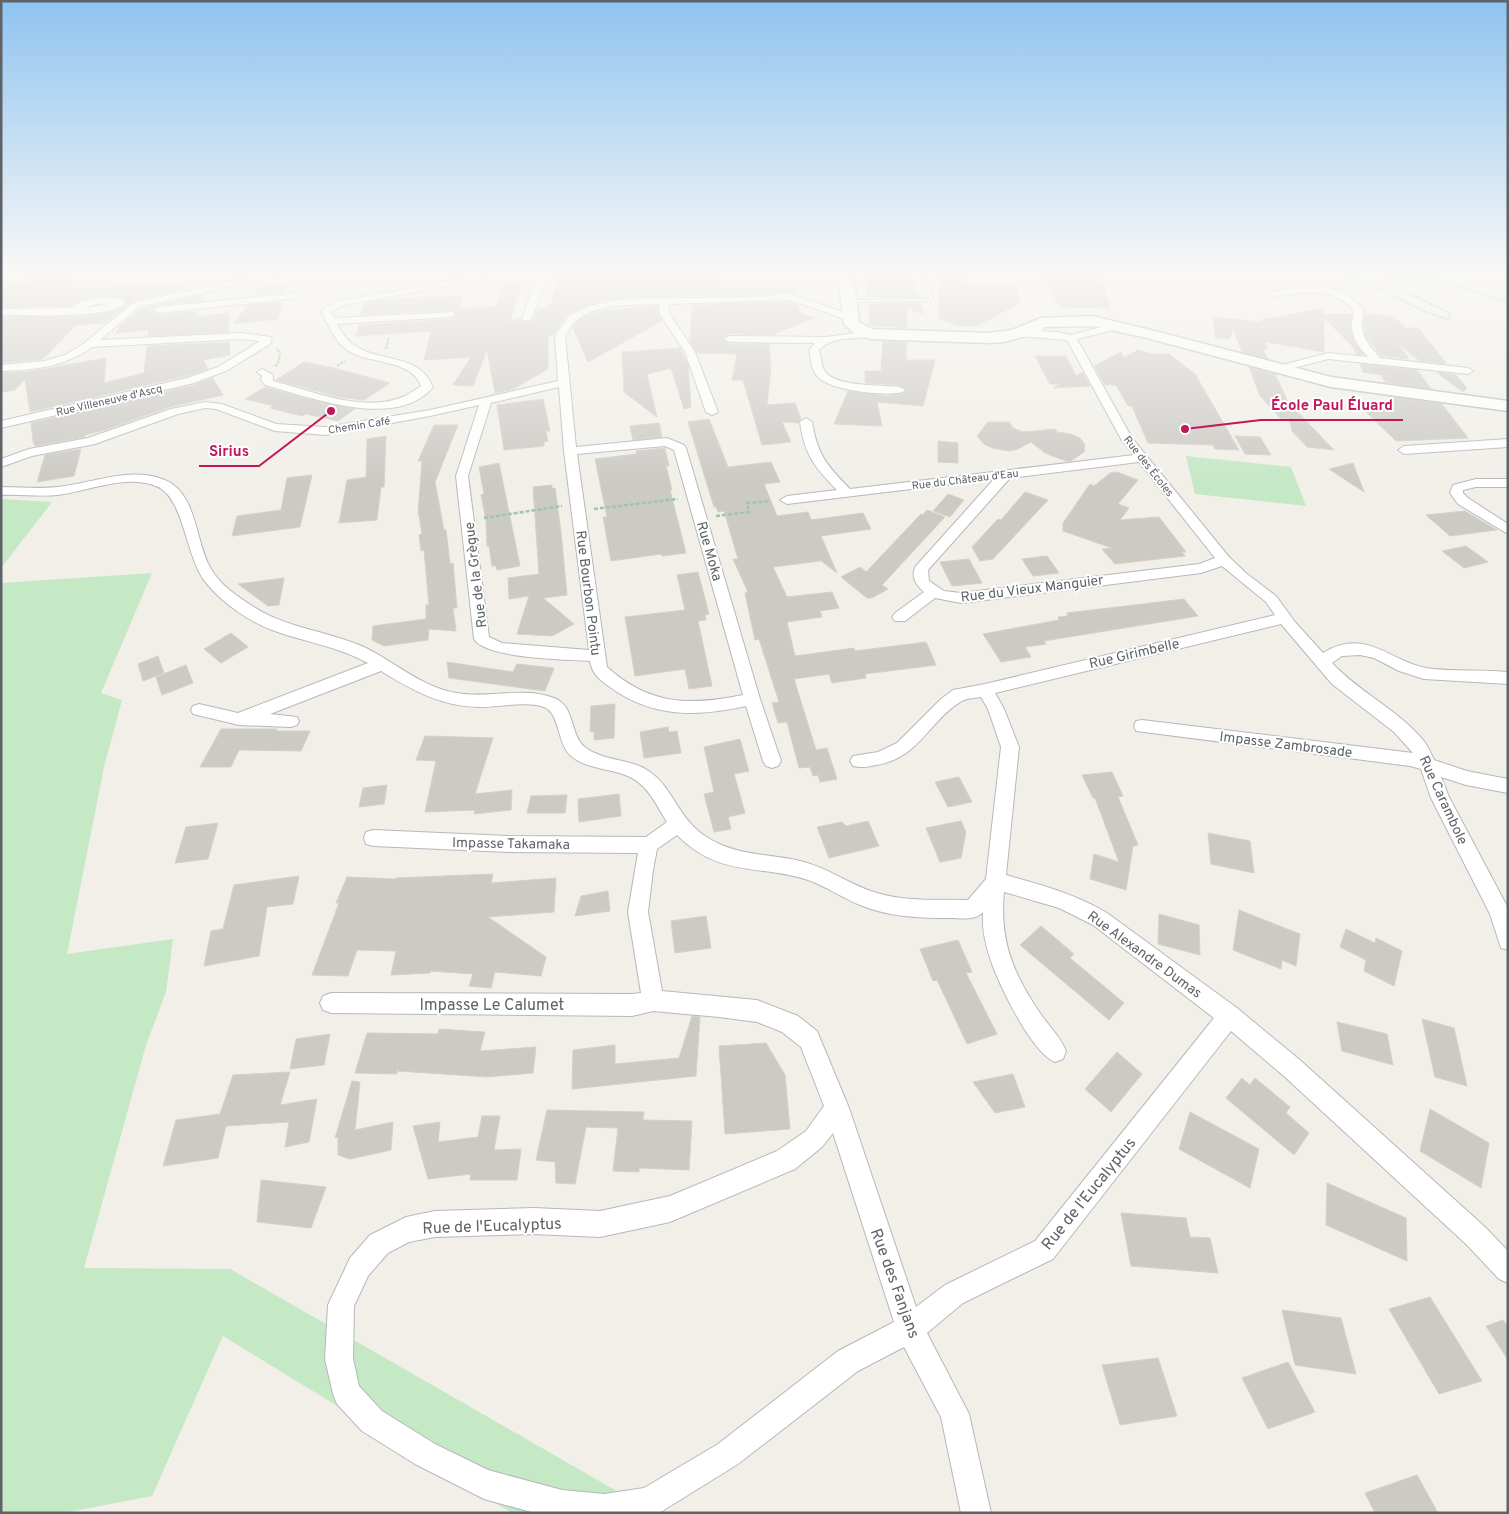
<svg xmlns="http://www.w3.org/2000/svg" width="1509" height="1514" font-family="Overpass,sans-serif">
<rect width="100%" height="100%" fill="#f1efe8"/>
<g fill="#c5e8c5">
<path d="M1186 456 1291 467 1306 506 1195 494Z"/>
<path d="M1 499 52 502 1 568Z"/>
<path d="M152 573 101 693 122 700 104 767 67 954 173 939 166 992 146 1045 84 1268 230 1269 655 1513H512L223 1336 152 1496 63 1513H1V583Z"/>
</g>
<g fill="#cccac5" stroke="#d6d1c6">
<path d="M717 273 718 287H795L796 294 791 292 748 295 623 297 590 304 568 314 554 334 548 337V369L513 389 495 393 487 350 473 386 453 385 471 357 424 360 431 331 356 336 359 325 450 319 457 315 454 310 361 315 364 303 387 299 463 296 461 308 496 307 505 281H522L510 322 520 318 523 322 527 323 533 320 537 310 551 304 558 275Z"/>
<path d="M939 273H964V286H1015L1021 302 977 326H959L939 319Z"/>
<path d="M1042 273H1098L1111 308 1059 307Z"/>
<path d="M892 274H910L918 297H866V279H894Z"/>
<path d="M76 279 65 289 194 283 177 291 181 290 133 301 105 323 76 325 43 359 1 363V317L85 316 116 311 127 305 123 297 102 295 81 300 70 306 1 307V282Z"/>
<path d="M285 285 284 292 254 295 260 287Z"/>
<path d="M204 294 202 301 158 305 151 311 158 315 198 311 195 317 228 313 229 332 148 336 149 330 116 333 120 326 140 309Z"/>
<path d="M282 302 278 319 234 324 247 305Z"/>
<path d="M790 302 798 305 800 312 814 318 772 335 729 334 722 338 729 344H769L771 369 767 405 795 403 801 419 798 423 782 422 791 442 762 445 743 380H732L737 354 697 353 690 341 692 305Z"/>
<path d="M920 303 924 314 907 308V328L869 325V304Z"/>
<path d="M657 306 658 315 662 321 588 362 573 328 578 321 586 316 605 310Z"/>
<path d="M1324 308V314H1351L1352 336 1364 355 1356 354 1354 348 1324 318V352L1265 342 1268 349H1263L1268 359 1242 352 1233 328 1230 339 1216 338 1213 317 1262 322 1260 320Z"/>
<path d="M1365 314 1393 316 1406 328H1418L1447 364 1420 361 1397 343 1409 359 1381 356 1366 336 1364 325Z"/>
<path d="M883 341 907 342 906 360H935L923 406 877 402 882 426 834 424 848 391 885 396 903 394 906 391V389L899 385 865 383V371H881Z"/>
<path d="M229 342 230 355 203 360 208 369 186 376 30 412 25 379 15 390 1 392V373L32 371 106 358 104 383 144 373 147 346Z"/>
<path d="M680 348 688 365 691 407 684 409 671 368 647 374 657 417 624 392 622 352Z"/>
<path d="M1138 350 1152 354H1169L1195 374 1239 450 1215 449 1213 445 1148 443 1132 406H1128L1116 385H1105L1094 366 1121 352 1124 358Z"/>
<path d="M1035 356H1066L1076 376 1082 372 1090 386 1053 388 1060 384H1050Z"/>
<path d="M304 362 334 368 390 383 364 400 339 397 276 380Z"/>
<path d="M1360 364 1417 370 1431 389 1385 382 1382 375 1363 372Z"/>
<path d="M1249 367 1275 374 1288 402 1334 450 1307 447 1292 431 1289 418 1281 419 1260 396Z"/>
<path d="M1436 372 1456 375 1467 388 1463 392Z"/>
<path d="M213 378 223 395 170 407 105 430 85 435 84 437 35 446 33 441 31 423 194 385Z"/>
<path d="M265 387 328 404 355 409 338 421 306 414 302 416 270 408 274 406 245 399Z"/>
<path d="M1390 397 1442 404 1468 438 1396 441 1361 407 1392 405Z"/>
<path d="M543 399 550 431H546L548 441 544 442V446L504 450 497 405Z"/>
<path d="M709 419 728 467 771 462 780 482 764 484 777 516 808 512 811 520 863 513 871 529 821 536 837 573 820 560V561L773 567 787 597 832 592 839 608 820 611 822 617 787 622 795 656 854 648 855 651 926 642 936 665 865 674 866 678 832 683 829 674 794 679 816 750 827 748 837 779 820 782 818 775 813 776 810 767 799 768 787 722 778 723 772 703 779 702 759 639 755 640 745 593 748 592 733 559H738L724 511 718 512 716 507H714L688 422Z"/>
<path d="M988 422H1009L1013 428 1023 432 1055 429 1057 432 1071 434 1080 438 1085 445 1084 452 1071 461H1066L1045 453 1031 442 1018 449 1009 451 992 448 984 444 977 436Z"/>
<path d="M659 423 662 437 633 440 630 426Z"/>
<path d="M434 425H458L435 482 444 530H446L450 564 453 563 457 608H453L456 631 429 629 428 640 384 646 372 640 373 626 426 619V605H429L424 550 421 551 419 535 422 534 419 515 418 514 422 461H418Z"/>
<path d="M386 436 384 487H381L377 520 339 523 347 480 366 477 367 439Z"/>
<path d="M1235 436 1260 437 1271 455 1245 454Z"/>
<path d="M938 441 958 443V463L938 462Z"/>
<path d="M665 448 669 466H666L672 490H670L686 553 662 556 661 554 611 561 603 517H607L595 459 636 454V451Z"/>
<path d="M81 449 74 476 37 482 45 455Z"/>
<path d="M499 463 520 566 497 570 496 566H492L489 546H487L486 520 481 495 484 494 479 467Z"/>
<path d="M1353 463 1364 492 1329 469Z"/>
<path d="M1117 472 1138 480 1118 504 1129 508 1120 520 1159 517 1186 552H1182L1185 556 1115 564 1102 549 1112 548 1063 531V523L1090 484 1094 486 1110 473Z"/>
<path d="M312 475 300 527 232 536 237 516 281 510 287 478Z"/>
<path d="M552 485V489L555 488 561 532 567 595 543 598 574 624 552 636 517 634 529 596 509 599 508 578 539 574 533 487Z"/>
<path d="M1025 492 1048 500 993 559 980 561 972 547 998 519 1001 520Z"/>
<path d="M948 494 964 500 950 517 933 511Z"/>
<path d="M927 510 945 517 882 585 888 589 872 598H867L841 577 860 567 866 572 921 514 923 515Z"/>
<path d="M1465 511 1497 530 1450 536 1426 515Z"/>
<path d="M1466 546 1488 562 1464 568 1442 551Z"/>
<path d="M1047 556 1059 573 1033 576 1022 559Z"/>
<path d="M969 559 982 583 952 586 940 562Z"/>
<path d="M698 572 709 614 705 615 706 620 698 621 712 686 689 689 685 669 635 676 625 617 685 610 677 575Z"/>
<path d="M284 578 279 605 268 606 238 584Z"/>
<path d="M1184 599 1198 616 1044 641 1046 644 1025 647 1031 657 1001 662 983 634 1059 620 1058 617 1068 616 1067 613Z"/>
<path d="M231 633 248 647 221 663 204 649Z"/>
<path d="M158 656 164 673 143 681 138 664Z"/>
<path d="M447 662 513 672 517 664 554 668 545 691 449 678Z"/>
<path d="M186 665 193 683 162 695 156 677Z"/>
<path d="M615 704 614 738 594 740V731L590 732 591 706Z"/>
<path d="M668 727 669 732 677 731 681 753 644 758 640 732Z"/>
<path d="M221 729H277L276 731H310L301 751 239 750 231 767H200Z"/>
<path d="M425 736 493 738 475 794 512 790 511 810 474 814 475 810 425 812 436 761 416 760Z"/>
<path d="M740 739 749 771 734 774 745 813 728 817 731 829 714 832 704 794 714 792 704 747Z"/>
<path d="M1112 772 1123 796 1118 797 1138 845 1133 846 1126 890 1090 879 1094 854 1119 862 1095 798H1093L1082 775Z"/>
<path d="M959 777 972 802 948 807 935 782Z"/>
<path d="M387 785 384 804 359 807 363 788Z"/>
<path d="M619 794 621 816 579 822 578 799Z"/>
<path d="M567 795 565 813H527L531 796Z"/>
<path d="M868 821 879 846 829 858 817 827 842 822 846 826Z"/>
<path d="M961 821 966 832 961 858 940 862 926 828Z"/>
<path d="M218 823 208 859 175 863 186 827Z"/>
<path d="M1208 833 1250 841 1254 873 1211 864Z"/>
<path d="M493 874 491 883 556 878 554 912 488 917 546 957 541 976 495 972 491 988 469 986 473 974 430 971V973L391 975 396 951 357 950 348 976 312 975 339 903H336L347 877 395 879 396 878Z"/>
<path d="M299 876 293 904 267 907 259 956 204 966 211 931 223 929 234 885Z"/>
<path d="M608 891 610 911 575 916 581 896Z"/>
<path d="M1239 910 1300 934 1296 966 1282 960 1281 969 1233 950Z"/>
<path d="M1159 914 1199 925 1200 955 1158 944Z"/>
<path d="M706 916 711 948 675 953 671 921Z"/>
<path d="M1041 926 1074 954 1070 958 1124 1003 1109 1020 1020 945Z"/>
<path d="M1346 929 1375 943 1376 938 1402 951 1394 986 1364 971 1366 960 1340 947Z"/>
<path d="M958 940 972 972 966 973 997 1034 967 1044 937 980 933 981 920 949Z"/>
<path d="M692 1016 700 1017 696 1076 572 1089 573 1050 615 1045V1064L679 1058Z"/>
<path d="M1422 1019 1454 1028 1467 1086 1435 1077Z"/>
<path d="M1337 1022 1387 1034 1393 1065 1342 1051Z"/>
<path d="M439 1029 485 1032 480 1051 536 1047 533 1073 487 1077 398 1071 397 1068V1074L355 1073 367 1033 438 1034Z"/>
<path d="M330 1034 324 1065 290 1069 296 1039Z"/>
<path d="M766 1043 785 1075 790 1129 725 1134 719 1046Z"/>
<path d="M1117 1052 1142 1074 1111 1112 1085 1089Z"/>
<path d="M290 1072 280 1105 317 1099 309 1142 285 1147 289 1122 226 1126 218 1158 163 1166 176 1120 220 1114 233 1075Z"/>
<path d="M1013 1074 1025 1107 995 1113 973 1082Z"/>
<path d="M1242 1078 1250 1085 1255 1078 1290 1107 1286 1113 1309 1133 1294 1155 1226 1098Z"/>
<path d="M352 1081 360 1082 355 1130 393 1122 391 1150 350 1159 338 1155V1137L335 1138Z"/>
<path d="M1430 1109 1489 1143 1481 1188 1420 1151Z"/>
<path d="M547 1110 644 1112 643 1120 692 1121 689 1170 639 1168V1172L613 1171 618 1128 586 1127 575 1184 556 1183 555 1162 536 1160Z"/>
<path d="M1190 1112 1259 1149 1250 1188 1179 1149Z"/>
<path d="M482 1116H500L494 1150 521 1149 517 1180H470L471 1174 428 1179 413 1126 440 1122 438 1142 478 1137Z"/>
<path d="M261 1180 326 1187 311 1228 257 1222Z"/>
<path d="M1327 1183 1406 1218 1407 1261 1326 1225Z"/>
<path d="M1121 1213 1186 1218 1190 1237 1210 1238 1218 1273 1131 1266Z"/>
<path d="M1430 1297 1482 1381 1439 1394 1389 1309Z"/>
<path d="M1282 1310 1341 1318 1356 1374 1295 1365Z"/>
<path d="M1503 1320 1508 1327V1360L1486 1326Z"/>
<path d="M1158 1358 1177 1416 1120 1425 1102 1365Z"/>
<path d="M1288 1362 1315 1412 1268 1429 1242 1378Z"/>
<path d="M1417 1475 1438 1513H1375L1365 1493Z"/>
</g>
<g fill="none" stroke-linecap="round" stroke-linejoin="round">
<defs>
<path id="lane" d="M923 274 925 275 933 297 931 301 849 302 847 301 849 300 928 299 929 297 921 275Z"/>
<g id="street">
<path d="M1 273H50L45 276 1 279Z"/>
<path d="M268 273H283L278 276 139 307 100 340 241 333 271 337 272 339 270 344 226 371 194 383 1 428V421L187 378 218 367 260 341 241 339 92 347C65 367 34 370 1 371V365L44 361 65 355 83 344 133 303Z"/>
<path d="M475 273H487L469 282 340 306 331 312 334 318 454 312 455 314 450 317 337 324C342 332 346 340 354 345 379 363 420 353 433 387 396 431 310 397 265 385L261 380 262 376 257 372 262 369 273 375V381C313 391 364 414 405 396 410 394 416 389 421 386 411 358 368 365 347 350 334 341 328 324 321 311L334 302 464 278Z"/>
<path d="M538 273H548L532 318 527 321 523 320 522 318Z"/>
<path d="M1320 286 1345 293 1362 308 1364 310C1359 335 1365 340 1380 358L1468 368 1473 371 1468 374 1328 359 1279 372 1275 371 1274 369 1275 367 1328 353 1368 357C1353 340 1349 333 1354 310 1332 287 1304 291 1275 297L1270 294 1272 292 1298 287Z"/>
<path d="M297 293 300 294V298L158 313 153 310 158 307Z"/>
<path d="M791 294 843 312 855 314 856 316 851 319 842 318 790 300 668 304 670 315 695 352 718 412 712 415 706 412 685 352 660 315 659 304C635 305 596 303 577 320 572 324 569 331 565 336L576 447 667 438 684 445 686 448 760 699 781 761 778 766 772 768 766 766 763 761 746 706C697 717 652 718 610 687 600 680 592 674 590 661 566 659 486 659 474 639L456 476 479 405 430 416 326 435 275 431 216 409 205 408 178 414 95 444 32 456 1 467V459L29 449 88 438 171 409 205 402 222 404 276 424 326 427 430 410 558 381 555 336 569 316 578 311 590 306 623 299 748 297ZM559 387 564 451 589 650 502 643 489 637 468 476 491 403ZM665 446 674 450 743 695C689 706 649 705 607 667L577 454Z"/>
<path d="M102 297 123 299 125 304C108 319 26 315 1 315V309L71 308 81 302ZM113 303 84 308 96 304Z"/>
<path d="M1113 324 1118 327 1117 329 1077 339 1132 438 1229 557 1247 574 1276 596 1295 622 1323 653C1366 627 1389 661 1426 668 1453 672 1481 669 1508 672V684L1424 679 1399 671 1374 658 1360 655 1342 656 1332 663C1359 692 1397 709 1423 740 1428 746 1431 753 1434 760L1467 771 1508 779V793L1466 785 1441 777 1449 797 1508 908V950L1501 948 1490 914 1431 798 1421 769 1410 766 1136 731 1134 726 1136 721 1142 720 1413 753 1394 732 1332 684 1281 624 995 693 1004 709 1019 747 1006 875C1041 885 1075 894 1107 913L1237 1008 1301 1061 1485 1227 1508 1251V1283L1499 1279 1467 1245 1285 1077 1231 1031 1053 1259 963 1303 927 1333 969 1414 991 1513H961L941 1417 904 1347 858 1371 738 1464 659 1513H535L484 1499 415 1464 362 1431 337 1404 333 1394 325 1359 328 1305 350 1258 370 1235 406 1217 435 1211 534 1208 600 1211 670 1196 777 1151 806 1131 824 1106 801 1047 782 1032 757 1022 719 1017 653 1011 632 1016 331 1013 323 1010 320 1003 323 996 331 993 632 994 641 993 628 912 638 853 508 852 373 846 366 844 364 838 366 832 373 830 508 836 646 837 667 822C658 808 651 792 638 782 619 767 590 772 571 756 557 744 560 713 544 707 528 701 497 707 480 707 442 707 412 690 381 671L270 714 297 717 299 721 297 725 291 727 239 725 193 714 191 710 193 706 199 704 238 713 368 663C337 646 304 642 272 630 248 621 223 603 207 584 185 559 185 497 156 486 125 474 89 491 58 495 39 497 20 494 1 495V487C20 487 39 489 58 487 94 483 130 466 165 480 198 494 195 543 211 569 220 585 238 597 254 607 288 629 329 631 366 648 396 663 423 688 457 693 489 699 523 686 554 698 576 706 569 736 586 748 605 762 631 758 650 772 673 788 678 818 705 836 736 857 770 853 804 862 830 869 852 886 877 893 907 902 938 899 968 900L986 879 1001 747 988 709 981 697C975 698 967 698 962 701 929 720 919 759 876 765 868 767 861 768 853 766L850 761 853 756 878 752 897 743 941 699 953 690 985 684 1275 615 1266 602 1222 566 1201 573 961 603 935 598 905 621H895L892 617 895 613 924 592C916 585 910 576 916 566L994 479 787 504 780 500 787 496 837 490C815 468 804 454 800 422L806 418 812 422C817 454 827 466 850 489L1134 455 1121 439 1067 340 1018 336 1013 333 1018 330 1057 332 1071 335ZM1139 462 1215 558 1199 564 961 593 944 591 929 581 928 570 1010 478ZM677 835C720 878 758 864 808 880 826 886 842 898 860 905 889 917 919 918 950 918 961 918 975 921 983 912 982 928 985 943 990 958 998 983 1031 1052 1055 1062L1063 1059 1066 1051C1061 1038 1050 1027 1042 1016 1014 976 999 941 1004 892L1059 908 1093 925 1214 1018 1035 1241 945 1285 916 1307 849 1108 817 1031 798 1016 757 1000 662 991 648 912 653 870 657 849ZM833 1133 894 1322 838 1351 718 1444 644 1488 604 1494 562 1490 488 1470 435 1444 382 1411 359 1386 353 1359 354 1306 368 1276 388 1253 409 1242 435 1237 534 1234 600 1237 670 1222 795 1169 822 1147Z"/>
<path d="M870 331 874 332 875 334 874 336C856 340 833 335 819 350 821 357 821 367 826 373 837 385 871 385 886 386 893 387 900 385 905 390L903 392C886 397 833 390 820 379 811 372 811 360 809 350L815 343 729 342 724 339 729 336 826 337Z"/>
<path d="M1508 439V447L1404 454 1398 450 1404 446Z"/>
<path d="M1476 479H1508V487H1476L1463 490V493L1468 498 1508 524V534L1458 504 1450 493 1453 485Z"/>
</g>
<path id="secondary" d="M830 273H845C858 283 857 307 859 322L872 329 988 333 1012 330 1041 318 1092 316 1151 330 1331 377 1508 401V411L1331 387 1143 337 1092 326 1044 327 1041 332 1004 342 988 343 870 339 854 333 844 324 839 284Z"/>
</defs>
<use href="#lane" stroke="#b5b8bc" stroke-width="2"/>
<use href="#street" stroke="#b5b8bc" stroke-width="2"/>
<use href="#secondary" stroke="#b6babf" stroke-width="3"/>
<g stroke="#9cc7a9" stroke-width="2" stroke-dasharray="3 1" stroke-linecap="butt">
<path d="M1393 273 1421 282H1424L1422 277 1427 276 1508 302"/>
<path d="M1348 285 1349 276 1358 278 1428 313 1447 319 1450 318V313L1403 291 1388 273"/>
<path d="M386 349 389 337"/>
<path d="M275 366 278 364 280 354 277 348"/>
<path d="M337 366 345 361"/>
</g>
<g stroke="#9cc7a9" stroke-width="2.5" stroke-dasharray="4 2" stroke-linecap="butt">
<path d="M594 509 678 499"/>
<path d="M716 516 749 512 747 503 771 501"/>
<path d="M484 518 562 506"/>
</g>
<use href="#lane" fill="#fff" fill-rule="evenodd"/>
<use href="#street" fill="#fff" fill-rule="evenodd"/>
<use href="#secondary" fill="#fff" fill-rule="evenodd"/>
</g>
<linearGradient id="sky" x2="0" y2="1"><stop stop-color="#8fc3f1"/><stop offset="0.56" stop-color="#f9f8f5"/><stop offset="1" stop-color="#f9f8f5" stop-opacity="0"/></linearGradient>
<rect width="1509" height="484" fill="url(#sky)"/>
<g text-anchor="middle" stroke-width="4" stroke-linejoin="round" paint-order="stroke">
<g font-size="11" fill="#5f6368" stroke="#fff">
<text transform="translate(109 400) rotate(-13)" y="4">Rue Villeneuve d'Ascq</text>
<text transform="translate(359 425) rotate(-9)" y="4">Chemin Café</text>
<text transform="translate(1149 466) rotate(52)" y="4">Rue des Écoles</text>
<text transform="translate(965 479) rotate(-7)" y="4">Rue du Château d'Eau</text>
</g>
<g font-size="14" fill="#5f6368" stroke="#fff">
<text transform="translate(710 551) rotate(74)" y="5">Rue Moka</text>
<text transform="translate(475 575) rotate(-97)" y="5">Rue de la Grègue</text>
<text transform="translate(1032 588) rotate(-7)" y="5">Rue du Vieux Manguier</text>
<text transform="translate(589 593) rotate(83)" y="5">Rue Bourbon Pointu</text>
<text transform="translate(1134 653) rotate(-13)" y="5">Rue Girimbelle</text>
<text transform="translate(1286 744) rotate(7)" y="5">Impasse Zambrosade</text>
<text transform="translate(1444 800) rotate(65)" y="5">Rue Carambole</text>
<text transform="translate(511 843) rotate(1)" y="5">Impasse Takamaka</text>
<text transform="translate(1145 954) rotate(36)" y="5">Rue Alexandre Dumas</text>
</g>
<g font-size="16" fill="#5f6368" stroke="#fff">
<text x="492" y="1010">Impasse Le Calumet</text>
<text transform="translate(1088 1193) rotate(-51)" y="6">Rue de l'Eucalyptus</text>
<text transform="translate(492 1225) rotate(-2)" y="6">Rue de l'Eucalyptus</text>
<text transform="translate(896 1283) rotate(70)" y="6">Rue des Fanjans</text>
</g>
</g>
<path fill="none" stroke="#c2185b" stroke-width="2" d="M1185 429L1261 420H1403M331 411L259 466H199"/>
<g fill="#c2185b" stroke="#fff" stroke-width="2">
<circle cx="1185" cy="429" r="5"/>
<circle cx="331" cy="411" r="5"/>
</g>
<g font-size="15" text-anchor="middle" font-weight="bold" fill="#c2185b" stroke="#fff" stroke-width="4" stroke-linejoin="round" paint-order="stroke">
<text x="1332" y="410">École Paul Éluard</text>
<text x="229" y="456">Sirius</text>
</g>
<rect width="1509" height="1514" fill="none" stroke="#5f6368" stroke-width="5"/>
</svg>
